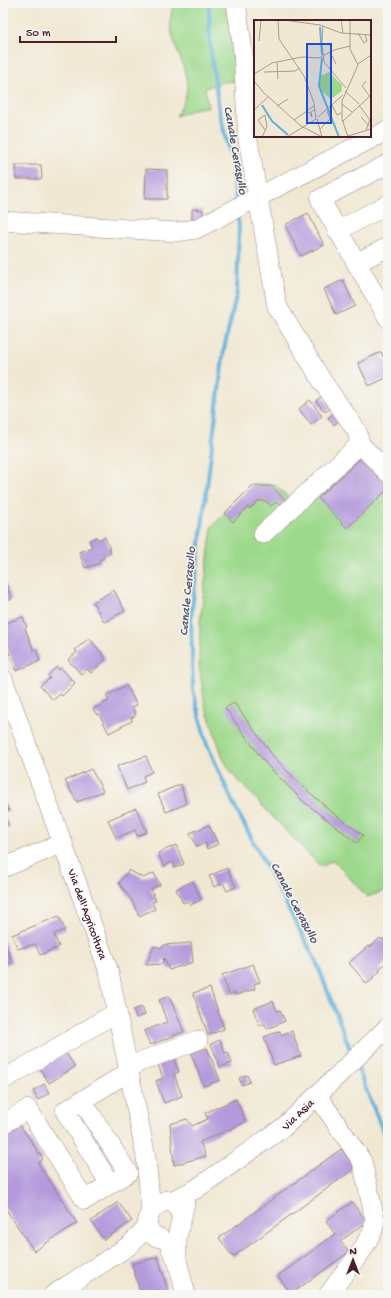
<svg xmlns="http://www.w3.org/2000/svg" width="391" height="1298" font-family="'Gochi Hand',sans-serif">
<rect width="100%" height="100%" fill="#f6f6f2"/>
<filter id="ink" filterUnits="userSpaceOnUse"><feTurbulence type="fractalNoise" baseFrequency=".025" numOctaves="2"/><feDisplacementMap in="SourceGraphic" scale="8" xChannelSelector="R" yChannelSelector="G"/><feConvolveMatrix kernelMatrix="1 2 1 2 8 2 1 2 1" color-interpolation-filters="sRGB"/></filter>
<filter id="wash" filterUnits="userSpaceOnUse"><feTurbulence type="fractalNoise" baseFrequency=".012" numOctaves="4" result="noise"/><feDisplacementMap in="SourceGraphic" scale="16" xChannelSelector="R" yChannelSelector="G"/><feGaussianBlur stdDeviation="0.9" result="paint"/><feColorMatrix in="noise" values="0 0 0 0 0 0 0 0 0 0 0 0 0 0 0 0 0 1.4 0 .05"/><feComposite in="paint" operator="in"/></filter>
<g filter="url(#wash)">
<rect width="100%" height="100%" fill="#f1e8d3"/>
<g fill="#9dd98c" stroke="#747c5c">
<path d="M175 3H231L240 81 222 82 205 88 208 107 197 108 176 116C181 108 187 97 187 87 187 58 160 32 175 3Z"/>
<path d="M358 454 388 484V891L387 890 367 897 333 860 321 867 232 774 223 758 205 705 199 665 200 622 212 526 254 484 275 485 290 499Z"/>
</g>
<g fill="none" stroke-linecap="round" stroke-linejoin="round">
<g stroke="#61b1dc" stroke-width="4">
<path d="M209 3 210 44 219 111 232 163 236 202"/>
<path d="M237 213 239 226 237 292 224 349 191 616 193 690 206 742 233 803 316 961 352 1054"/>
<path d="M356 1064 388 1144"/>
</g>
</g>
<g id="blocks">
<g fill="#b49adc">
<path d="M16 165H41L42 179H16Z"/>
<path d="M146 169 167 170V199H145Z"/>
<path d="M192 209 203 210 202 223 192 222Z"/>
<path d="M308 213 324 245 301 256 285 225Z"/>
<path d="M343 280 355 306 336 315 324 289Z"/>
<path d="M381 352 388 367V377L369 386 358 363Z"/>
<path d="M322 396 331 408 325 412 316 401Z"/>
<path d="M310 400 322 416 311 425 299 409Z"/>
<path d="M334 413 340 420 334 425 328 418Z"/>
<path d="M362 457 388 484V489L347 528 318 498Z"/>
<path d="M252 486H272L285 500 279 505 276 502 271 506 266 501H258L250 509 248 507 233 522 225 513Z"/>
<path d="M97 537 98 540 105 537 111 553 103 556 104 558 99 560 100 563 85 568 79 552 92 547 89 540Z"/>
<path d="M3 577 12 599 3 603Z"/>
<path d="M114 590 125 611 104 622 93 602Z"/>
<path d="M23 617 27 627 25 628 34 651 36 649 40 661 16 671 3 636V624Z"/>
<path d="M89 638 105 657V660L91 673 87 669 81 674 68 660 77 652 75 650Z"/>
<path d="M57 667 59 670 61 668 75 683 62 696 60 694 53 700 40 686 50 678 48 675Z"/>
<path d="M126 685 137 705 132 707 136 715 131 718 132 721 109 733 99 714 97 715 93 709 109 701 106 696Z"/>
<path d="M234 703 274 757 292 776 329 810 363 835 357 843 303 801 266 764 225 708Z"/>
<path d="M146 756 152 772 143 776 145 782 127 790 117 766Z"/>
<path d="M91 769 103 791 77 802 65 781Z"/>
<path d="M181 784 186 804 166 812 158 794Z"/>
<path d="M3 799 9 811 3 814 9 825 3 828Z"/>
<path d="M136 808 147 832 137 836 135 830 116 838 108 820Z"/>
<path d="M209 825 218 844 207 849 205 843 197 847 190 833Z"/>
<path d="M176 845 184 864 175 868 173 862 164 866 158 853Z"/>
<path d="M227 868 236 887 227 891 223 883 214 887 209 876Z"/>
<path d="M129 870 143 878 154 873 160 885 151 889 156 901 152 902 155 909 139 916 132 901 119 883Z"/>
<path d="M193 881 201 900 190 905 188 901 183 903 176 889Z"/>
<path d="M59 916 65 930 54 934 59 947 40 955 35 944 18 949 12 935Z"/>
<path d="M388 936V961L379 969 380 971 367 984 349 963 368 946 370 947 380 938 382 940Z"/>
<path d="M3 939 12 962 3 966Z"/>
<path d="M191 943 193 962 169 970 164 958 162 964 146 965 154 946 162 948 164 945Z"/>
<path d="M253 964 260 982 254 984 255 989 236 995 235 992 229 995 222 975Z"/>
<path d="M210 988 224 1029 208 1035 193 993Z"/>
<path d="M169 996 184 1032 150 1045 144 1031 167 1022 159 1000Z"/>
<path d="M273 1001 277 1011 280 1010 285 1021 267 1029 265 1024 260 1026 253 1009Z"/>
<path d="M142 1007 145 1015 136 1018 133 1010Z"/>
<path d="M280 1031 281 1035 292 1031 301 1056 274 1065 264 1037Z"/>
<path d="M220 1040 225 1053 228 1052 232 1063 220 1067 211 1044Z"/>
<path d="M207 1048 220 1080 204 1086 191 1054Z"/>
<path d="M64 1050 75 1067 49 1083 38 1065Z"/>
<path d="M173 1058 179 1072 174 1074 182 1096 164 1103 156 1081 163 1078 158 1064Z"/>
<path d="M247 1075 250 1082 242 1085 239 1078Z"/>
<path d="M44 1084 49 1093 38 1100 33 1091Z"/>
<path d="M236 1099 246 1122 200 1142 206 1156 174 1165 170 1124 187 1119 192 1126 208 1119 205 1113Z"/>
<path d="M20 1125 43 1159 38 1163 77 1223 34 1251 3 1205V1135Z"/>
<path d="M341 1149 355 1168 233 1257 219 1238Z"/>
<path d="M118 1202 132 1221 104 1240 91 1221Z"/>
<path d="M352 1202 367 1222 340 1241 349 1252 291 1294 278 1276 335 1234 326 1221Z"/>
<path d="M158 1257 169 1295H141L132 1264Z"/>
</g>
</g>
</g>
<g filter="url(#ink)">
<use href="#blocks" fill-opacity="0" stroke="#9e847f" stroke-width="1"/>
<g fill="none" stroke-linecap="round" stroke-linejoin="round">
<defs>
<g id="minor">
<path d="M236 3 243 51 248 140 277 306 322 381 357 431 360 444"/>
<path d="M388 164 320 199 388 318"/>
<path d="M3 221 176 232 196 229 388 130"/>
<path d="M337 231 388 204"/>
<path d="M356 263 388 247"/>
<path d="M360 444 388 473"/>
<path d="M263 534 360 444"/>
<path id="s1" d="M3 679 109 972 146 1157 151 1211"/>
<path d="M3 868 63 843"/>
<path d="M129 1066 198 1040"/>
<path d="M3 1080 117 1012"/>
<path d="M317 1095 362 1161 375 1220 373 1230 363 1249 328 1295"/>
<path d="M82 1100 128 1173 110 1184"/>
<path d="M3 1124 28 1109 85 1200 110 1184 65 1111 130 1071"/>
<path id="s2" d="M171 1201 196 1189 284 1127 388 1027"/>
<path d="M160 1238 154 1236C140 1222 151 1206 167 1200 176 1203 178 1207 181 1215"/>
<path d="M171 1249 177 1260 186 1295"/>
<path d="M177 1260V1237L185 1203"/>
<path d="M53 1295 130 1245 147 1227"/>
</g>
</defs>
<use href="#minor" stroke="#9e847f" stroke-width="20"/>
<use href="#minor" stroke="#fff" stroke-width="19"/>
</g>
</g>
<g text-anchor="middle" stroke-width="3" stroke-linejoin="round" paint-order="stroke">
<g font-size="12" fill="#4a1f2b" stroke="#f6f6f2">
<text dy="4" stroke="none"><textPath href="#s1" startOffset="250">Via dell'Agricoltura</textPath></text>
<text dy="4" stroke="none"><textPath href="#s2" startOffset="154">Via Asia</textPath></text>
</g>
<g font-size="13" font-style="italic" fill="#525269" stroke="#f6f6f2">
<text transform="translate(237 150) rotate(80)" y="5">Canale Cerasullo</text>
<text transform="translate(186 591) rotate(-85)" y="5">Canale Cerasullo</text>
<text transform="translate(296 902) rotate(62)" y="5">Canale Cerasullo</text>
</g>
</g>
<g transform="translate(254 20)">
<rect width="117" height="117" fill="#f1e8d3"/>
<path d="M75 52 88 65V71L77 79 67 71 65 64 66 56Z" fill="#9dd98c"/>
<path fill="none" stroke="#61b1dc" stroke-width="2" d="M66 7 68 35M68 38 65 66 85 117M8 85 18 101 34 115"/>
<path fill="none" stroke="#ae9890" stroke-width="1" d="M24 0 25 19 50 56 60 83 62 99M30 0 66 5 87 13 117 15M87 0 89 13M69 6 68 23 70 42 92 68M104 13 110 23 113 21 111 14M5 21 7 0M76 32 82 44M23 43 24 59M104 44 117 35M10 52 41 51 46 48M0 54 18 43 48 37 65 38 80 30 96 26M0 61 10 73 47 106 68 117M112 61 108 66 117 78M91 71 105 84M88 84 98 92M78 85 83 95 87 93M105 85 116 100M23 86 34 79M0 90 14 77M52 94 55 92 58 97 57 92 61 89M64 97 89 75M107 97 115 106M63 99 68 117M40 100 60 86M88 102 116 76M66 109 76 99 73 91M112 110 117 97M94 116 117 109M8 117 13 107 11 95 4 100 11 110M33 117 62 99M94 117 88 99V81L104 45 96 29V0"/>
<path fill="#1d4ed8" fill-opacity="0.15" stroke="#1d4ed8" stroke-width="2" d="M53 24H77V103H53Z"/>
<rect width="117" height="117" fill="none" stroke="#4a1f2b" stroke-width="2"/>
</g>
<rect width="391" height="1298" fill="none" stroke="#f6f6f2" stroke-width="16"/>
<g transform="translate(353 1260)" stroke="#f6f6f2" stroke-width="3" paint-order="stroke">
<path d="M0-3L7 15L0 10L-7 15Z" fill="#4a1f2b"/>
<text y="-6" font-size="11" font-weight="bold" text-anchor="middle" fill="#4a1f2b">N</text>
</g>
<path d="M20 36v6h96v-6" fill="none" stroke="#4a1f2b" stroke-width="2"/>
<text x="26" y="36" font-size="12" fill="#4a1f2b" stroke="#f6f6f2" stroke-width="3" paint-order="stroke">50 m</text>
</svg>
